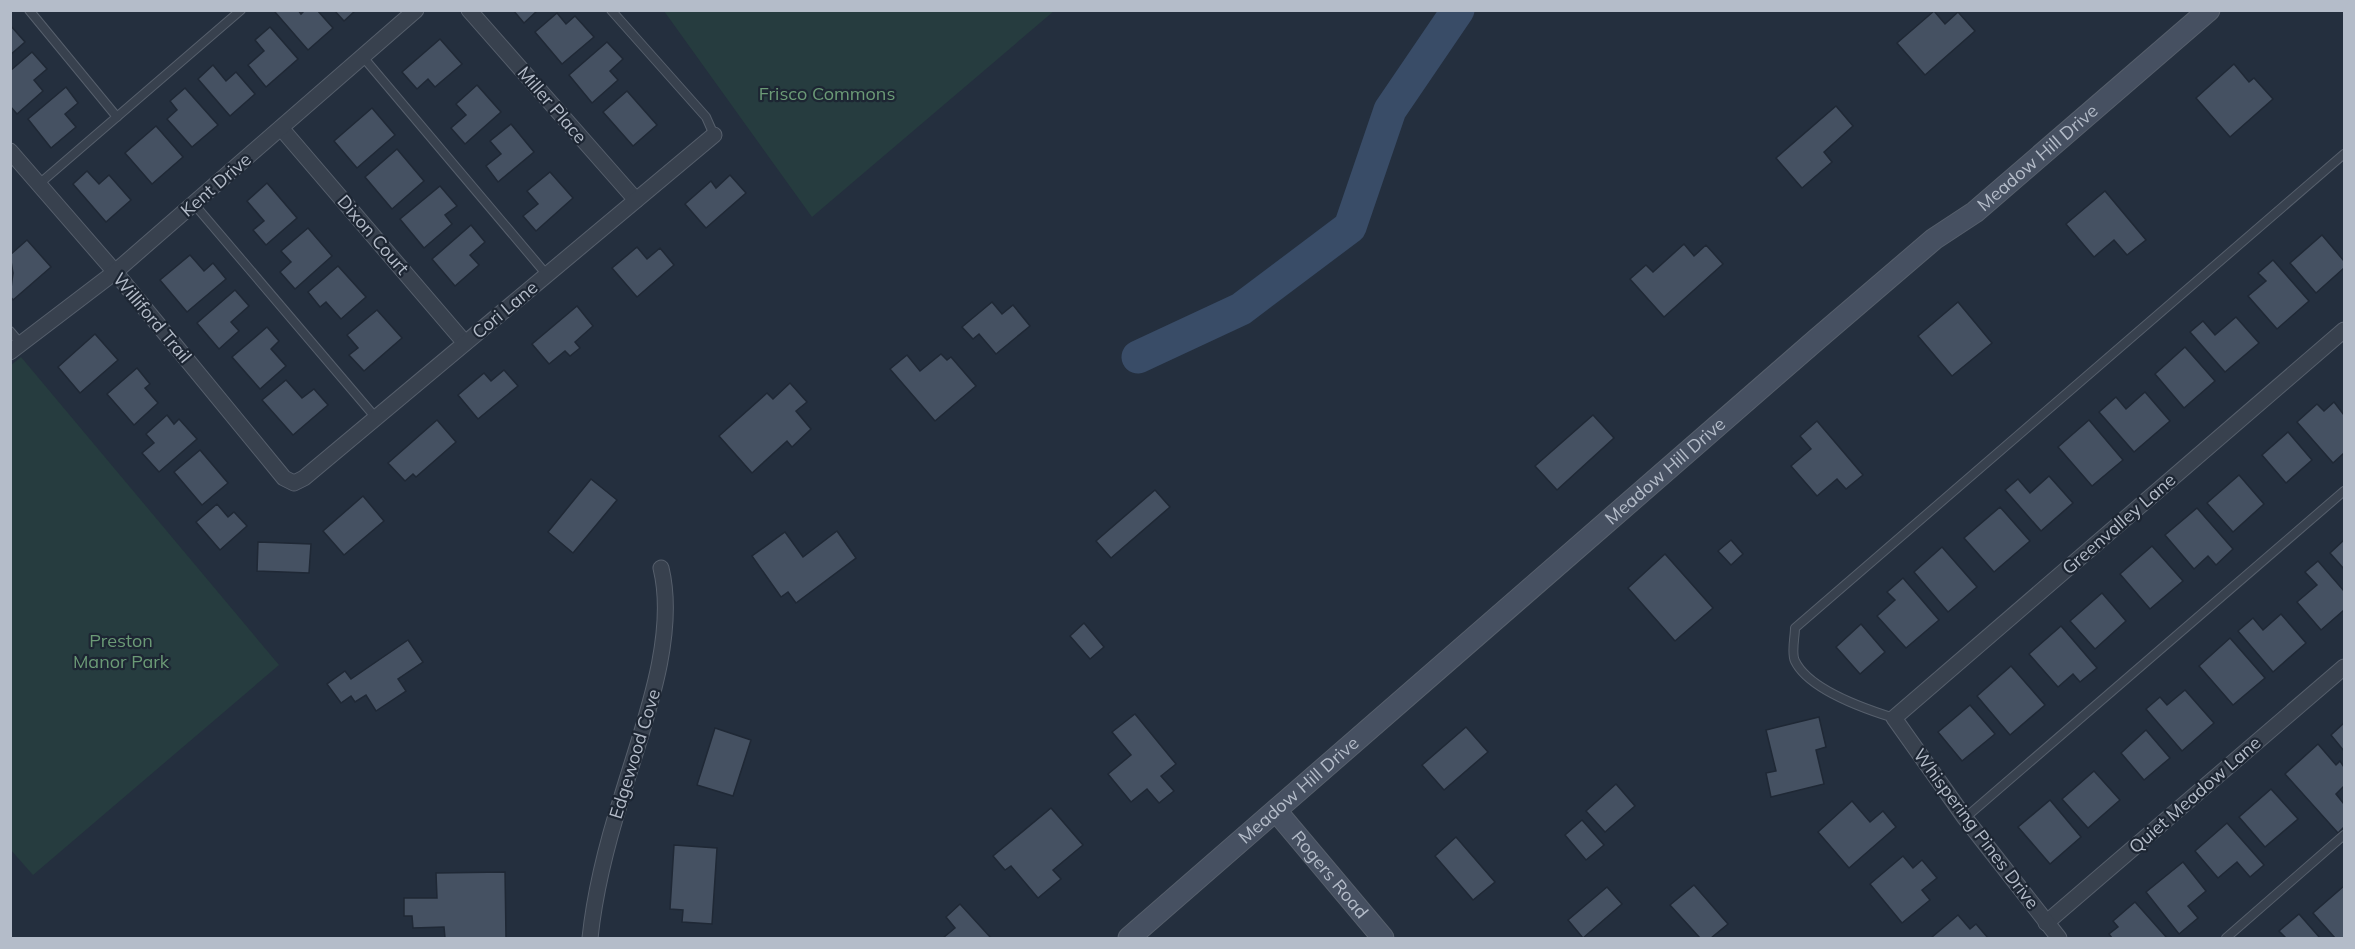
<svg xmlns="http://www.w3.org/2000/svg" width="2355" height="949" font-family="Mulish,sans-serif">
<rect width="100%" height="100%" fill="#242f3e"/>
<g fill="#263c3f">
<path d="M664 11H1054L812 217Z"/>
<path d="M21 357 279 665 33 875 10 849V366Z"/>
</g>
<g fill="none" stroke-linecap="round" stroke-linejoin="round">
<path stroke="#394c67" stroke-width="33" d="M1138 357 1241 309 1350 227 1390 110 1458 10"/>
</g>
<g fill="#455162" stroke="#1f2835" stroke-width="1.5">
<path d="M277 10H298L301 14 305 10H317L333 28 308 50 275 12Z"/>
<path d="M334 10H356L344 21Z"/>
<path d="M513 10H538L524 23Z"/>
<path d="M1934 11 1945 24 1958 12 1975 31 1925 75 1897 43Z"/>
<path d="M557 13 566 24 575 16 594 37 562 64 535 32Z"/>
<path d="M10 25 25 42 10 55Z"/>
<path d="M270 27 298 59 266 87 248 65 264 51 255 40Z"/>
<path d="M440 39 462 64 435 87 428 79 417 89 402 72Z"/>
<path d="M607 42 623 59 610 71 618 80 592 103 569 75Z"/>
<path d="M32 52 47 69 34 80 43 91 17 114 10 106V71Z"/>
<path d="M2234 64 2249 82 2254 78 2273 99 2230 137 2196 98Z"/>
<path d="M213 65 226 81 236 72 255 94 230 116 198 79Z"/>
<path d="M477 85 501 112 465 144 451 128 466 115 456 104Z"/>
<path d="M66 87 78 103 65 114 76 127 51 148 28 119Z"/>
<path d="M185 88 218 125 192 147 167 119 177 110 170 101Z"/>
<path d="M627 91 657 125 633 146 603 112Z"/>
<path d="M1836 106 1853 126 1824 152 1832 162 1802 188 1776 158Z"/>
<path d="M372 108 395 135 357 168 334 141Z"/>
<path d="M511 124 534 152 498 182 486 166 501 154 490 141Z"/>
<path d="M156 126 183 157 152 184 125 153Z"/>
<path d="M397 149 424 181 392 209 365 177Z"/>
<path d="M87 171 99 184 109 175 131 200 106 222 73 184Z"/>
<path d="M550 172 573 198 536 231 523 216 538 204 527 191Z"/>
<path d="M730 175 746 193 706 228 685 204 711 181 716 188Z"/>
<path d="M267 183 297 218 266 245 253 230 264 221 247 201Z"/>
<path d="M440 186 457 206 445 215 452 224 424 248 400 219Z"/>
<path d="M2105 191 2146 240 2127 255 2114 240 2094 257 2066 224Z"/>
<path d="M471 225 485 242 470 255 479 265 455 286 432 259Z"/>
<path d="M308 228 332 256 295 289 280 272 291 262 281 251Z"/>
<path d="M2322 235 2344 261V268L2316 293 2290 263Z"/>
<path d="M27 240 51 267 13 300 10 296 13 273 10 255Z"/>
<path d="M1684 244 1694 256 1706 245 1723 264 1664 317 1630 279 1646 265 1653 272Z"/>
<path d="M637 247 647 259 660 248 674 265 637 297 612 268Z"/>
<path d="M190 255 204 271 213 263 226 279 187 312 160 280Z"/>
<path d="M2273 260 2309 301 2277 329 2248 296 2266 281 2258 273Z"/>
<path d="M338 266 366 297 341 319 326 302 320 307 308 292Z"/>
<path d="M235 290 249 306 231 322 239 331 219 349 197 323Z"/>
<path d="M992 302 1002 314 1013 305 1030 326 996 354 979 334 973 339 962 327Z"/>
<path d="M1958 302 1992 343 1952 376 1918 336Z"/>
<path d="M577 306 593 326 575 342 580 348 570 356 565 351 549 364 532 344Z"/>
<path d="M377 310 402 338 364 371 349 355 358 348 347 335Z"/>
<path d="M2236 317 2259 343 2225 372 2190 332 2203 321 2215 335Z"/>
<path d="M267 327 279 341 271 349 286 366 260 389 232 357Z"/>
<path d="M95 334 118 360 80 393 58 367Z"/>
<path d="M2185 347 2215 381 2184 408 2155 374Z"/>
<path d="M941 354 947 360 951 357 976 386 935 421 890 369 907 355 920 371Z"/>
<path d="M137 368 150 384 145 388 158 403 134 425 107 394Z"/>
<path d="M504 370 518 386 478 419 458 395 484 373 491 381Z"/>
<path d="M286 380 302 398 314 389 328 405 293 435 262 400Z"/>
<path d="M790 383 807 402 796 411 811 429 792 447 787 441 752 473 719 436 767 393 773 399Z"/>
<path d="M2145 392 2170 421 2134 452 2099 412 2116 397 2126 409Z"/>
<path d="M2334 402 2344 415V453L2333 463 2297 422 2317 404 2324 411Z"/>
<path d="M167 415 174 424 179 419 197 439 159 472 142 453 154 443 146 434Z"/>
<path d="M1593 415 1614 438 1557 490 1535 466Z"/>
<path d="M437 420 456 442 416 477 413 474 405 481 388 463Z"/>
<path d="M2089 420 2123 460 2092 486 2058 447Z"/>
<path d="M1817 421 1863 475 1846 489 1837 479 1817 496 1791 466 1811 449 1800 436Z"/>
<path d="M2288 432 2312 460 2286 483 2262 455Z"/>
<path d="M200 450 228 483 202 505 174 472Z"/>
<path d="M2239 475 2264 504 2233 532 2207 503Z"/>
<path d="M2049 476 2073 503 2041 531 2005 490 2018 479 2030 493Z"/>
<path d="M591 479 617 500 573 553 548 532Z"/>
<path d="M1155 490 1170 507 1111 558 1096 541Z"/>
<path d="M363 496 384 521 344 555 323 531Z"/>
<path d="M217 504 228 517 234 512 247 526 220 550 196 522Z"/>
<path d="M2000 507 2030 541 1994 572 1964 538Z"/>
<path d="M2197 508 2233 549 2216 565 2208 556 2194 569 2165 535Z"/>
<path d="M837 531 856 558 796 603 788 592 781 597 752 556 785 532 803 557Z"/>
<path d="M1731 540 1743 554 1731 565 1718 551Z"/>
<path d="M2344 540V569L2330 553Z"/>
<path d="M258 542 311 544 309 573 257 571Z"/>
<path d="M2152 546 2183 581 2150 609 2120 574Z"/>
<path d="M1942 547 1977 587 1948 612 1914 572Z"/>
<path d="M1665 554 1713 608 1675 641 1628 588Z"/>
<path d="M2318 561 2344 591V610L2321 630 2297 602 2317 585 2305 572Z"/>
<path d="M1903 578 1939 620 1906 648 1877 616 1895 600 1887 592Z"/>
<path d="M2102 593 2126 621 2095 649 2070 621Z"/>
<path d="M2281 614 2306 643 2273 672 2238 631 2253 618 2263 630Z"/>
<path d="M1084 623 1104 647 1090 659 1070 636Z"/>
<path d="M1861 624 1885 652 1860 674 1836 647Z"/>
<path d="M2061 626 2097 668 2080 682 2073 674 2058 687 2029 654Z"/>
<path d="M2230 638 2265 678 2233 705 2199 666Z"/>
<path d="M408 640 423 662 398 679 406 691 376 711 366 695 355 702 351 696 341 703 327 684 345 671 351 679Z"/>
<path d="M2011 666 2045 705 2010 735 1977 696Z"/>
<path d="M2185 690 2214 723 2182 751 2146 709 2160 697 2167 705Z"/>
<path d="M1970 705 1995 734 1962 761 1938 732Z"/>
<path d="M1135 714 1176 764 1161 776 1174 791 1159 803 1147 789 1131 802 1108 774 1131 755 1112 732Z"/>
<path d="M1819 717 1826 747 1816 750 1824 784 1771 797 1766 773 1776 771 1766 730Z"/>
<path d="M2344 723V751L2331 735Z"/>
<path d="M1466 727 1488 752 1444 790 1422 765Z"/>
<path d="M715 728 751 740 733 796 697 785Z"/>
<path d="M2146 730 2170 758 2144 780 2121 753Z"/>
<path d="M2318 744 2336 765 2340 761 2344 767V786L2336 794 2344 804V827L2338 833 2285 774Z"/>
<path d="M2094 771 2120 800 2088 828 2062 799Z"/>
<path d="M1616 784 1635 806 1605 832 1586 811Z"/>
<path d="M2271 789 2298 819 2265 847 2239 817Z"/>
<path d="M2050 800 2081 837 2050 864 2018 827Z"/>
<path d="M1852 801 1870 822 1883 811 1896 827 1849 868 1818 832Z"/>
<path d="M1051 808 1083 845 1053 870 1061 879 1038 898 1011 866 1005 870 993 856Z"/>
<path d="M1582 820 1604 845 1586 860 1565 835Z"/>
<path d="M2227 823 2264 865 2250 877 2237 862 2218 878 2195 851Z"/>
<path d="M1456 837 1495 882 1473 900 1435 856Z"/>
<path d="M674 845 717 848 712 924 682 922 683 910 670 909Z"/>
<path d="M1903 856 1913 868 1922 860 1937 878 1922 890 1930 900 1902 923 1870 884Z"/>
<path d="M2183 862 2206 891 2188 906 2198 918 2179 934 2146 892Z"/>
<path d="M505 872 506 938H445L444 927 413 928 412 916H404V898H437L436 873Z"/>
<path d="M1694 885 1728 924 1711 938H1700L1670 905Z"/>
<path d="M2344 886V938H2335L2313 913Z"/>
<path d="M1607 887 1622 904 1583 938 1568 920Z"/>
<path d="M2135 902 2167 938H2112L2109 934 2118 927 2113 921Z"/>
<path d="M960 904 991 938H943L955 928 946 917Z"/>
<path d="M2299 914 2320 938H2286L2279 931Z"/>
<path d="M1958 915 1970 929 1976 924 1988 938H1931Z"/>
</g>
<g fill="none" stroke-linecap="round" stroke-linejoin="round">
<defs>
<g id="lane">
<path d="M29 10 117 117"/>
<path d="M611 10 706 117 714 135"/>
<path d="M363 57 547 275"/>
<path d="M39 184 241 10"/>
<path d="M194 204 376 418"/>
<path d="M10 331 21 344"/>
<path d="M1894 718C1865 709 1809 690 1795 661 1791 653 1795 637 1795 628L2344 154"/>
<path d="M1965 818 2344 491"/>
<path d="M2226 938 2344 835"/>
</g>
<g id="street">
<path d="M469 10 636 200"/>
<path d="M281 128 465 343"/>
<path d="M10 151 115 272 284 478 294 483 304 478 714 135"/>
<path d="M10 352 115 272 416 10"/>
<path d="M2046 923 2344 667"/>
<path d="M590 938C595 890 607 843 622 796 642 728 678 638 661 568"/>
<path d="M2059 938 1965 818 1894 718 2344 330"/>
</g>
<g id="secondary">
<path id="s1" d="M1277 812 1383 938"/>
<path id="s2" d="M1129 938 1816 340 1934 239 1975 212 2209 10"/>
</g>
</defs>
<use href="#lane" stroke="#565f6c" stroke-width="10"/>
<use href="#street" stroke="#565f6c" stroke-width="17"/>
<use href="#secondary" stroke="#565f6c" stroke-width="23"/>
<use href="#lane" stroke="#38414e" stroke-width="8"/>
<use href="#street" stroke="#38414e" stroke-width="15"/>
<use href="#secondary" stroke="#465061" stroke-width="21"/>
</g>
<g text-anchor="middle" stroke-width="4.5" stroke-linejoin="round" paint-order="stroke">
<g font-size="18" fill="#6b9a76" stroke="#1d2633">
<text x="827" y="100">Frisco Commons</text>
<text x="121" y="647">Preston<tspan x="121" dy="21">Manor Park</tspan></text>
</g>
<g font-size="18" fill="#b4bcc9" stroke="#1d2633">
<text transform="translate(552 105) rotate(49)" y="6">Miller Place</text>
<text dy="6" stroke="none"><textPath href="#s2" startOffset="1198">Meadow Hill Drive</textPath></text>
<text transform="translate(216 185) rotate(-41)" y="6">Kent Drive</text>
<text transform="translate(373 235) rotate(49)" y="6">Dixon Court</text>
<text transform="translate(505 310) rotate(-40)" y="6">Cori Lane</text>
<text transform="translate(152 318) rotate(50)" y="6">Williford Trail</text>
<text dy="6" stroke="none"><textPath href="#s2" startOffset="711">Meadow Hill Drive</textPath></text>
<text transform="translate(2119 524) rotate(-41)" y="6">Greenvalley Lane</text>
<text transform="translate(635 754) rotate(-73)" y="6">Edgewood Cove</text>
<text dy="6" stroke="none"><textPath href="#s2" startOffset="225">Meadow Hill Drive</textPath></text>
<text transform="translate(2195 795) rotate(-41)" y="6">Quiet Meadow Lane</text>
<text transform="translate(1976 829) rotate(53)" y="6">Whispering Pines Drive</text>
<text dy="6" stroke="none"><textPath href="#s1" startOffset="82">Rogers Road</textPath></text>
</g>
</g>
<rect width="2355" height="949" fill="none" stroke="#b4bcc9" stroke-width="24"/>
</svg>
